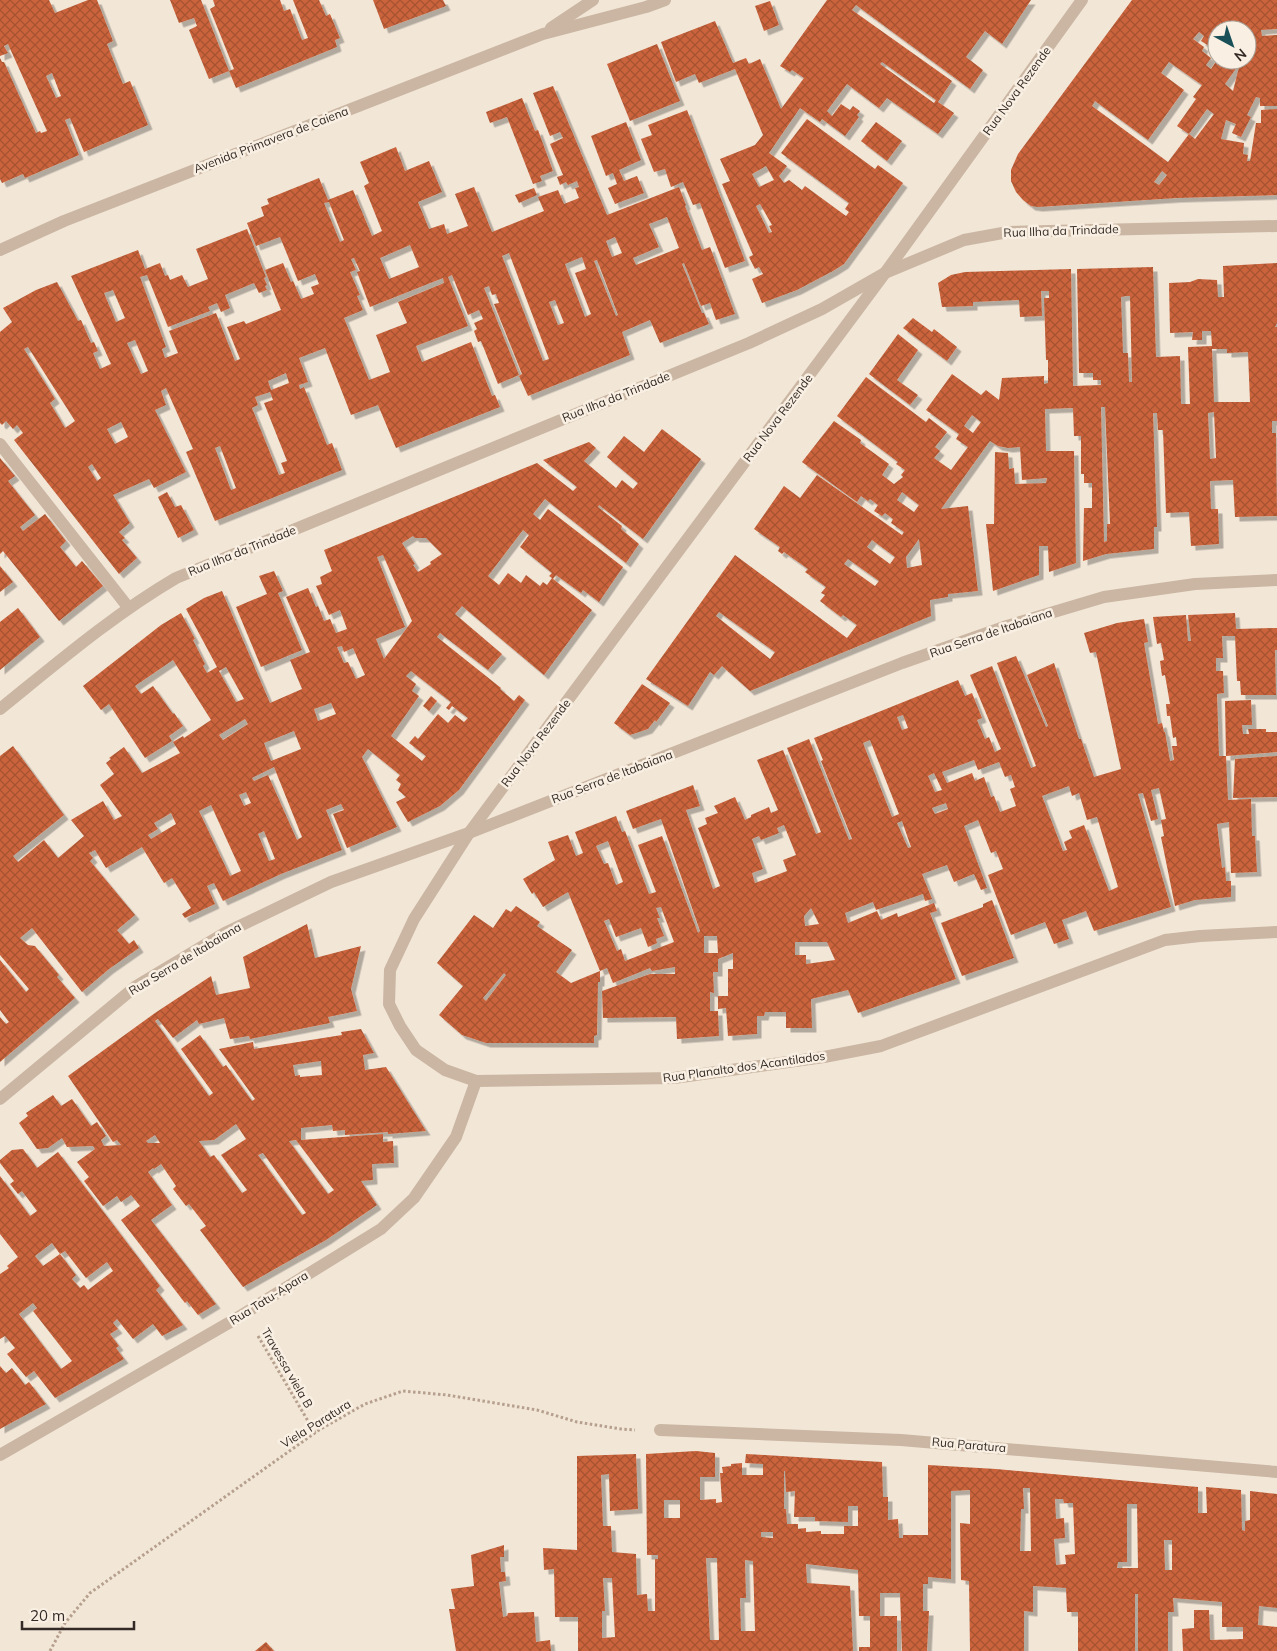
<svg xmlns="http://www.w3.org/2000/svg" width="1277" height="1651" font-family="Mulish,sans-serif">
<defs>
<pattern id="building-cross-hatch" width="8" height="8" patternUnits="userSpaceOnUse" patternTransform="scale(1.25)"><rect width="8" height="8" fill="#cb643c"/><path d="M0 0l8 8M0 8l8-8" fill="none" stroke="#a65332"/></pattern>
<filter id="shadow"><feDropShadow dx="4.5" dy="4.5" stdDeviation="0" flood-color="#0004"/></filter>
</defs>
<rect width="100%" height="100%" fill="#f2e6d7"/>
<g fill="url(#building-cross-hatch)" fill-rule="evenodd" filter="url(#shadow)">
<path d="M0 0H49L55 13 88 0H97L113 41 107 44 123 84 130 81 148 125 84 152 70 118 65 120 79 155 25 178 23 174 2 183 0 179V58L2 62H4L36 133 40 131 41 133 47 131 8 44 4 46 8 53 0 56ZM52 73 61 96 56 98 46 76Z"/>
<path d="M170 0H201L229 71 209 79 189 30 197 26 194 18 179 23Z"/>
<path d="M213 0H280L284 11 290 9 302 40 308 38 293 0H319L326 16 330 14 340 38 335 40 337 47 236 88 229 71 234 69 210 9 215 6Z"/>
<path d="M373 0H443L446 6 384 29Z"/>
<path d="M827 0H1031L1002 44 985 31 966 57 983 70 970 89 856 5 852 10 952 81 938 102 954 113 938 134 887 98 879 108 847 84 827 111 832 116 841 104 850 110 853 106 860 111 857 115 859 117 845 136 822 119 820 122 800 108 769 153 787 166 779 176 784 183 789 180 802 190 805 186 846 216 849 212 845 209 849 203 781 153 807 119 875 169 878 165 903 183 844 264 833 271 797 290 762 303 752 279 763 274 759 267 755 269 749 257 753 255 722 184 730 181 720 159 755 145 763 135 735 69 699 83 695 74 676 82 661 42 715 21 733 63 746 58 749 64 760 59 781 109 804 78 792 70 790 72 780 66ZM882 62 936 100 934 103 880 64ZM766 166 774 180 759 187 752 174ZM760 204 772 225 769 226 772 232 769 233 756 206Z"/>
<path d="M1132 0H1277V29L1261 30 1262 36 1277 35V106H1260V98L1256 97 1247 115 1251 117 1241 137 1232 133 1236 124 1226 120 1221 139 1244 143 1243 154 1248 155 1247 161H1250L1256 123H1261V110L1277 109V195L1177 198 1038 207 1031 206 1023 200 1016 192 1011 181V170L1018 154ZM1217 30H1247V60H1217L1211 69 1206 65 1211 58 1202 51 1204 47 1193 39 1199 32 1204 36 1201 41 1217 51ZM1169 62 1202 85 1193 97 1196 99 1177 126 1189 134 1207 109 1214 114 1195 139 1189 134 1168 162 1092 106 1095 101 1148 140 1184 90 1161 73ZM1240 63 1233 91 1225 84ZM1162 171 1167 175 1159 185 1154 182Z"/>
<path d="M770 1 779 25 764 31 755 6Z"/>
<path d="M657 44 680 101 630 121 607 64Z"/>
<path d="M553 86 607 215 679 187 686 205 685 206 702 250 710 247 735 314 716 320 710 303 701 306 684 263 682 264 702 313H704L709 324 660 343 650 320 622 332 630 355 528 396 519 376 522 374 494 304 499 303 496 294 492 295 489 286 484 288 519 375 498 384 481 341 478 342 474 331 477 329 474 323 483 319 479 310 468 315 452 275 448 277 468 326 416 346 422 362 471 342 492 396 495 395 500 407 396 448 378 405 351 415 325 348 299 358 308 382 299 385 300 389 304 387 327 445 332 443 342 470 215 521 186 452 193 449 166 388 161 391 166 405 155 410 186 472 154 488 149 479 113 495 130 523 119 532 125 538 122 540 137 558 119 574 14 440 23 433 17 425 13 429 6 421 2 425 0 423V332L12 322 3 308 36 290 57 282 78 321 81 320 91 343 94 342 98 351 93 353 100 369 111 364 71 276 138 250 145 269 160 263 165 276 168 275 170 280 182 275 188 287 208 279 196 249 247 229 266 277 264 278 267 285 265 286 267 290 259 293 254 283 225 295 230 308 221 312 217 303 208 307 210 311 168 327 147 275 140 277 166 347 162 349 165 358 178 353 169 331 216 313 235 361 240 359 227 327 244 321 246 324 281 310 265 270 283 263 291 282 293 281 301 299 314 294 311 287 319 284 315 274 298 281 280 237 256 246 247 223 264 216 261 207 269 204 267 199 319 178 328 200 353 190 372 236 382 231 364 186 369 183 360 162 396 147 405 171 429 161 442 192 418 202 429 229 444 224 447 234 468 226 455 194 474 187 492 232 544 211 538 197 558 190 564 204 579 198 575 188 579 187 577 181 568 185 566 182 560 185 557 177 563 175 550 144 563 138 560 132 550 136 533 93ZM329 202 344 240 340 242 324 203ZM667 217 679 248 636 265 633 258 659 247 649 224ZM615 237 622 253 612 257 606 241ZM410 245 419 267 389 279 380 258ZM509 253 549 359 543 361 502 256ZM582 257 586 269 575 273 591 314 585 317 565 264ZM354 258 360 271 357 272 370 307 443 278 444 283 398 302 407 323 376 335 390 372 369 380 344 318 363 310 357 296 360 295 350 272 356 270 351 259ZM597 260 618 315 616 316 594 261ZM113 290 125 318 116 322 104 293ZM555 300 564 323 558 325 549 302ZM135 340 148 371 141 374 127 343ZM28 347 75 421 65 428 50 403 55 399 24 349ZM286 373 289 383 271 390 268 381ZM270 392 273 400 264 403 287 461 281 463 285 473 279 475 252 408 258 405 255 397ZM121 422 128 437 115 444 107 429ZM220 446 236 488 231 490 215 448ZM92 464 101 478 97 481 88 467Z"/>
<path d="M522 98 535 131 538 130 553 171 540 176 542 181 533 184 507 117 490 123 486 112Z"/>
<path d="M687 110 745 261 725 268 700 203 693 205 683 182 671 187 665 169 654 172 641 139 652 135 648 125Z"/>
<path d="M626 122 641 160 619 170 624 181 637 176 644 193 615 204 608 188 617 184 613 173 606 176 591 136Z"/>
<path d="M876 122 902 141 887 161 861 141Z"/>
<path d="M534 188 537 195 519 203 515 195Z"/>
<path d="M1277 263V323L1275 327H1277V421H1272V433H1276L1277 516 1235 517 1233 480 1210 481 1211 509H1218L1219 544 1191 546 1189 512 1166 513 1163 430H1158L1157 413H1153L1157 527H1154V549L1106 554 1083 561 1084 508H1092V483H1084V474H1081V436H1074L1073 408 1045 409 1046 451H1074L1076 563 1049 572 1048 546H1039V575L993 591 986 524H994L995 452 1008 453 1009 469 1014 468 1015 484 1046 483 1047 478 1022 480 1020 447 1008 448 998 446 990 441 941 509 968 506 978 591 948 594V597L930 600 931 616 750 691 722 666 714 675 710 672 688 706 646 679 735 555 847 638 857 625 843 615 841 617 820 601 825 595 821 593 826 587 805 572 808 569 784 552 782 554 778 551 780 547 754 529 784 486 800 498 817 475 902 535 904 532 891 523 893 519 885 513 882 516 874 511 878 505 870 499 868 501 861 496 857 502 802 462 834 421 861 440 860 443 889 464 882 475 894 484 903 477 901 475 905 470 896 464 898 462 837 416 866 377 926 422 929 418 947 432 935 447 940 451 934 458 951 470 968 447 956 439 959 434 926 410 952 374 981 395 986 390 999 400 1002 378 1044 376V384L1048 383V360H1046L1044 298H1049V291H1041L1042 316 1020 317 1019 300 973 302V306L942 307 938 283 951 275 965 272 1071 269 1073 386 1101 385V380H1093V373H1079L1077 269 1153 267 1156 357 1180 356 1181 404H1190L1188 347 1212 346 1211 331H1202V340H1192L1193 332 1170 333 1169 283 1190 282 1198 279 1217 280 1218 297H1224L1223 266ZM1126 296H1130L1132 382H1129L1128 353H1123L1121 297ZM1212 349H1227V353L1248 352 1250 402H1214ZM1101 407H1105L1110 524H1107V541L1104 542ZM1214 412 1216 458 1210 459 1208 413ZM972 415 981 422 973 433 964 426ZM902 492 919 505 914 512 897 500ZM919 539 922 565 907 568 906 557ZM872 540 895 557 890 564 867 547ZM848 559 879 581 875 586 844 564ZM719 612 775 652 770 659 716 616Z"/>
<path d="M913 318 932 332 934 329 957 347 947 361 903 328Z"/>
<path d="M898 334 918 350 897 380 918 395 910 405 869 374Z"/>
<path d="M662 429 701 459 643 539 599 505 598 507 622 526 621 529 639 544 626 563 545 499 533 514 540 520 548 509 623 567 599 602 583 590 581 593 556 575 553 579 592 610 544 675 462 606 455 614 502 654 488 670 440 633 437 637 501 688 500 689 514 701 519 695 525 700 459 790 440 806 408 822 396 802 406 797 398 790 401 784 396 780 400 775 368 749 362 757 397 827 347 848 333 814 344 810 341 804 326 810 342 850 281 874 223 901 214 883 207 886 215 904 185 918 182 914 191 908 172 878 164 883 142 847 106 868 95 850 89 853 93 858 90 861 135 915 117 930 129 944 134 940 139 948 109 969 82 992 32 928 20 938 28 945 35 946 59 975 57 977 75 998 0 1062V1017L6 1024 9 1022 0 1010V960L26 992 29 989 0 955V756L13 746 64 815 13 856 18 862 44 840 58 858 84 836 71 820 103 801 114 820 122 816 100 785 114 774 106 763 111 759 109 758 124 747 142 773 180 753 173 742 183 736 184 738 211 720 173 660 135 686 141 694 153 686 173 714 174 713 183 726 169 736 172 741 145 758 109 704 101 710 83 686 161 625 181 613 195 639 193 640 205 664 203 666 207 673 217 667 186 609 204 598 222 591 270 703 302 689 290 660 310 652 286 597 308 588 316 607 318 606 324 621 330 619 336 633 347 629 340 610 329 615 316 586 322 584 320 577 332 571 324 550 537 463 573 491 577 487 543 460 589 442 596 448 584 461 616 488 622 480 633 489 638 483 607 457 624 436 644 452ZM523 530 529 535 520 547 552 573 549 576 552 578 547 585 543 582 540 586 526 575 521 583 508 573 499 585 488 576ZM413 536 415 538H426L442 554 430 562 431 564 418 572 413 565 415 564 402 543ZM383 555 412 621 384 659 376 639 405 627 377 557ZM342 646 344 652 353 648 365 675 356 679 348 662 344 663 337 647ZM226 667 244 699 236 702 219 671ZM411 671 451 702 446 708 449 710 452 706 468 718 464 722 455 715 448 723 438 714 418 739 415 736 409 743 426 756 422 761 391 736 419 696 412 691 416 684 406 676ZM331 703 336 714 318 721 314 709ZM245 719 248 724 223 740 219 735ZM294 731 301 749 271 761 264 743ZM274 767 302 837 297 840 268 775 254 781 252 778ZM246 792 251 803 244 806 239 795ZM211 805 241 871 230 876 199 811ZM171 813 176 824 151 839 148 835 158 829 154 823ZM264 831 275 859 269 861 258 834Z"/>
<path d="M0 458 15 476 8 481 35 515 20 527 23 531 45 514 66 541 60 547 76 567 82 561 103 586 59 621 3 551 0 554Z"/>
<path d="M167 492 175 507 181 505 194 530 178 538 158 497Z"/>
<path d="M0 566 13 582 0 592Z"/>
<path d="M274 571 283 591 278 593 302 650 261 667 236 607 267 594 259 576Z"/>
<path d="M18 608 40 637 0 670V622Z"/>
<path d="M1235 613 1236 629 1277 628V650H1275L1276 695H1241L1240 681H1237L1235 636H1222L1223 658H1216V671H1223L1224 693 1217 694 1219 756H1226L1225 701 1251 700 1252 725H1242L1243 734H1249L1248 729H1266V732H1277V752L1226 756 1228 800 1251 799 1252 836H1255L1257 872 1231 873 1229 822 1217 824 1222 868 1225 867 1226 881H1231V897L1195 900 1175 906 1161 837 1164 836 1161 820 1166 819 1159 788 1151 790 1158 819 1151 821 1143 793 1138 794 1171 907 1094 931 1086 911 1062 920 1069 939 1054 944 1045 922 1011 935 988 875 1003 869 996 851 991 853 978 820 964 826 987 888 981 890 974 874 954 882 947 865 922 874 932 899 925 901 923 894 876 910 873 902 845 913 848 923 877 911 881 920 897 913 898 917 934 903 937 911 930 913 956 979 858 1013 848 990 811 999 812 1028H786V1012H765L764 1016H757V1034L728 1036 726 1008 718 1009V996H728V969H733V953L718 959V972H713L714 993 710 992V1011H718L719 1036 677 1039 676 1017 603 1018 602 991 650 974H675V967L652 971 650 968 613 983 607 968 600 971V982H598L597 1035 594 1036V1043H486L462 1035 439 1015 463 986 437 963 474 915 493 928 506 909 511 912 516 906 540 922 537 926 572 950 556 972 571 983 600 971 568 892 543 907 534 892 532 894 523 879 555 860 548 842 568 835 576 856 583 853 575 832 616 816 622 832 625 831 649 894 656 892 638 845 662 836 698 933 700 931 661 819 633 829 626 811 693 785 700 806 686 810 713 889 720 886 698 828 707 824 705 818 718 813 714 806 735 797 745 820 751 817V815L769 807 771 813 778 810 757 760 783 750 816 834 821 832 787 748 809 739 849 840 852 839 821 761 823 760 814 738 958 680 965 696 972 693 982 718 977 720 985 739 989 737 995 752 1001 749 970 675 992 666 1031 768 1036 766 997 663 1016 656 1046 727 1048 726 1027 675 1054 663 1079 739H1081L1094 777 1121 769 1096 652 1090 653 1084 633 1117 623 1144 619 1148 642 1144 643 1158 724 1162 723 1164 732H1165L1170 761 1174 760 1172 746H1177L1176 737 1173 738 1170 716H1167L1166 704H1170L1165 675 1162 676 1160 661 1164 660 1161 643 1157 644 1153 617 1186 615 1188 641H1191L1188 615ZM903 715 908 728 902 730 897 717ZM870 740 899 814 892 817 863 743ZM974 760 978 770 999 762 1005 777 1011 775 1015 787 1010 789 1016 806 1000 812 994 796 991 797 984 777 975 781 972 773 947 783 942 772ZM934 773 942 790 935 792 928 776ZM1069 786 1072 796 1079 793 1087 820 1097 817 1118 887 1109 891 1084 825 1069 831 1072 838 1064 842 1067 850 1063 851 1042 796ZM946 803 948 809 935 814 932 808ZM902 821 911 847 908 848 897 823ZM784 825 796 855 783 860 787 871 755 883 752 873 763 869 752 839 759 836 761 840 779 833 777 828ZM608 841 623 882 616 885 608 863 604 864 596 846ZM661 907 674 942 625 961 621 949 617 951 604 921 609 919 616 937 641 928 648 947 657 943 656 939 664 936 657 918H660L656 908ZM811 908 819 924 805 926 804 916ZM704 936H717L718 953H704ZM795 942H827L835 960 806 964V955H795ZM504 973 506 975 486 1001 483 998Z"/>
<path d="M642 684 670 703 656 722 655 720 648 729 630 735 614 723Z"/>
<path d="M431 696 437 701 429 711 423 706Z"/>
<path d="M1277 756V797L1233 798 1235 759Z"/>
<path d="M992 900 1014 958 962 976 941 923 983 907V904Z"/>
<path d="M307 924 315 958 361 946 351 989 357 1011 328 1017 330 1023 250 1039 249 1036 230 1039 224 1018 199 1024 197 1020 173 1038 158 1019 155 1021 209 1096 213 1093 181 1049 200 1035 223 1067 226 1065 252 1101 255 1099 219 1049 253 1042 254 1049 342 1035 341 1032 361 1029 374 1053 363 1055 365 1070 386 1067 426 1131 388 1134V1132L345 1135V1130L333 1131 332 1125 301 1128V1140L383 1134V1142L393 1141 394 1163 372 1164 373 1180 361 1181 377 1205 326 1240 243 1287 200 1230 206 1226 189 1204 186 1206 173 1189 176 1186 161 1164 154 1169 153 1168 148 1172 172 1205 151 1220 216 1304 198 1315 187 1301 185 1303 121 1220 140 1206 131 1195 121 1202 117 1196 103 1206 84 1181 89 1177 77 1162 95 1149 93 1146 67 1147 62 1138 48 1148 37 1149 19 1123 28 1116 26 1113 53 1095 61 1106 72 1099 91 1126 97 1122 106 1136 101 1140 104 1146 121 1145 117 1140 113 1142 68 1076 155 1013 211 976 216 995 250 988 243 957ZM321 1061 322 1075 300 1077V1075L295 1076 293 1065ZM236 1124 246 1139 221 1155 247 1190 242 1193 214 1155 210 1157 199 1141 214 1140ZM155 1135 160 1143H148L146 1141ZM296 1140 329 1184 334 1190 328 1194 289 1141ZM263 1153 306 1213 302 1215 258 1155Z"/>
<path d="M23 1149 37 1168 58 1152 160 1286 156 1290 183 1325 162 1336 153 1324 133 1339 117 1319 113 1323 118 1329 110 1334 119 1346 116 1348 124 1359 55 1398 34 1371 26 1377 7 1354 15 1348 5 1336 0 1339V1274L9 1268 7 1266 18 1257 0 1234V1176L30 1216 37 1211 22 1191 18 1194 10 1184 14 1181 0 1163V1160L12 1150ZM52 1243 60 1254 65 1251 86 1278 107 1262 113 1271 88 1290 84 1285 80 1288 72 1279 76 1275 60 1254 43 1266 35 1256ZM33 1303 37 1308 33 1311 72 1361 61 1369 19 1314Z"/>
<path d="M0 1366 6 1373 12 1368 25 1385 29 1382 46 1404 0 1429Z"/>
<path d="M696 1451 715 1453V1477H700V1500L716 1499V1503L722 1502 720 1473H723L722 1467 731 1466V1464L742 1463V1475H763V1464L745 1463 746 1454 882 1462 883 1497H888V1520L898 1519 899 1538H903V1535H928V1465L996 1469 1198 1487V1513H1207L1206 1487 1241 1490 1242 1530 1245 1531V1521L1250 1520V1491L1277 1494V1608L1259 1606 1258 1625 1277 1627V1651H1183L1182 1629 1194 1628V1610H1209L1210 1640 1243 1639V1627H1222V1602L1173 1598 1174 1612H1168V1651H1138V1594H1135V1651H1078V1612H1067L1066 1588 1033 1586V1612L1024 1611V1651H970L969 1581 961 1580 960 1523 970 1524V1490L951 1491V1579L928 1577V1584H923V1611H929L927 1651H902L900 1593H880V1616H897V1651H859V1647H870V1616H859L858 1570 806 1564 807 1583 850 1586 853 1651H578V1617H555L554 1569 544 1570 543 1548 577 1550V1456L636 1454 638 1509 610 1511 609 1474 601 1475 603 1526H611L612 1552 636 1554 637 1595 647 1594 648 1611H655V1559H658V1555H647L646 1454ZM784 1471H785L786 1492 795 1491 794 1517H815V1521L848 1522V1506H858V1526H844V1534H821V1531L806 1532V1528L798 1529V1524H787L786 1509H784ZM1023 1488H1030L1031 1551H1020L1021 1509H1024ZM1055 1499H1063L1064 1503H1073L1075 1554 1065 1555 1066 1564 1056 1565 1054 1539 1065 1538 1064 1518 1056 1519ZM664 1500H680V1518H664ZM1127 1504H1137L1138 1568H1117L1118 1562H1127ZM761 1532H773V1538L761 1537ZM1164 1540H1172V1570H1165ZM706 1558H717L719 1640H710ZM745 1560 753 1561 755 1631H741L740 1598H746ZM603 1578H612L615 1637 602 1638V1611H605Z"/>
<path d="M504 1545V1557H500L501 1572H505L506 1581 499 1582 503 1617 507 1616 508 1613 534 1612 536 1642 550 1640 551 1651H456L449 1609H455L451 1589 474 1586 471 1555Z"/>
<path d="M266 1642 274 1651H255Z"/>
</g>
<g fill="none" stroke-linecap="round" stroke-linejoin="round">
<g stroke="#b6a08d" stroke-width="3" stroke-dasharray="2.5 2.5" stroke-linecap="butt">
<path d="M258 1336 315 1433"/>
<path d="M50 1651 65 1623 90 1593 319 1430 365 1404 403 1391 447 1395 537 1410 577 1422 621 1429 635 1430"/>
</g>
<g stroke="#cab6a2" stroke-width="12">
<path d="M1082 0 885 273 469 833 414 919 390 970 389 1004 400 1026 416 1050 445 1070 476 1081 674 1078 824 1057 881 1046 1165 940 1200 936 1277 932"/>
<path d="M551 28 593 0"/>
<path d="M0 250 64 221 543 34 646 7 665 0"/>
<path d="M0 444 128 607"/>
<path d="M0 709C57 663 113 615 176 578L749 343 822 309 885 273 964 240 1008 232 1277 226"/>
<path d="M0 1099 135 987 225 933 331 882 469 833 902 663 1007 626 1104 597 1195 584 1277 580"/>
<path d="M660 1430 901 1440 1277 1472"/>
<path d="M0 1455 232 1321 381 1229 414 1198 456 1137 476 1081"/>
</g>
</g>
<g text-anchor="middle" stroke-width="5" stroke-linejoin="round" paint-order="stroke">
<g font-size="12" fill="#342a25" stroke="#f9f0e3">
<text transform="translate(1017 91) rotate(-54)" y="4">Rua Nova Rezende</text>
<text transform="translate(271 140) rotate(-21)" y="4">Avenida Primavera de Caiena</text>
<text transform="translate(1061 231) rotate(-2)" y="4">Rua Ilha da Trindade</text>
<text transform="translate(616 397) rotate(-22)" y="4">Rua Ilha da Trindade</text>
<text transform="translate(778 418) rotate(-53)" y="4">Rua Nova Rezende</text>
<text transform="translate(242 551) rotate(-22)" y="4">Rua Ilha da Trindade</text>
<text transform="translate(991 633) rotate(-19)" y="4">Rua Serra de Itabaiana</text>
<text transform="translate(536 743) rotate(-53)" y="4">Rua Nova Rezende</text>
<text transform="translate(612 777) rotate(-21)" y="4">Rua Serra de Itabaiana</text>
<text transform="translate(185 959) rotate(-31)" y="4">Rua Serra de Itabaiana</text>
<text transform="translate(744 1067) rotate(-8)" y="4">Rua Planalto dos Acantilados</text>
<text transform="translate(269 1298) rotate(-32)" y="4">Rua Tatu-Apara</text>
<text transform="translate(287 1368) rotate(60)" y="4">Travessa viela B</text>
<text transform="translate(316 1424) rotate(-32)" y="4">Viela Paratura</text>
<text transform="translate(969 1445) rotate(5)" y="4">Rua Paratura</text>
</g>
</g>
<g transform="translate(1232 45) rotate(140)"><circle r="24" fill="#f9f0e3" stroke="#aaa197"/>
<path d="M0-4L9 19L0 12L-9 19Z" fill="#195057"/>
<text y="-8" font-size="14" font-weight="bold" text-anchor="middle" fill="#342a25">N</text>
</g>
<path d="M22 1621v8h112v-8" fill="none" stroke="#342a25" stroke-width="2.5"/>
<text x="30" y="1621" font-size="15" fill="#342a25" stroke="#f9f0e3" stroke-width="4" paint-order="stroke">20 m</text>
</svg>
